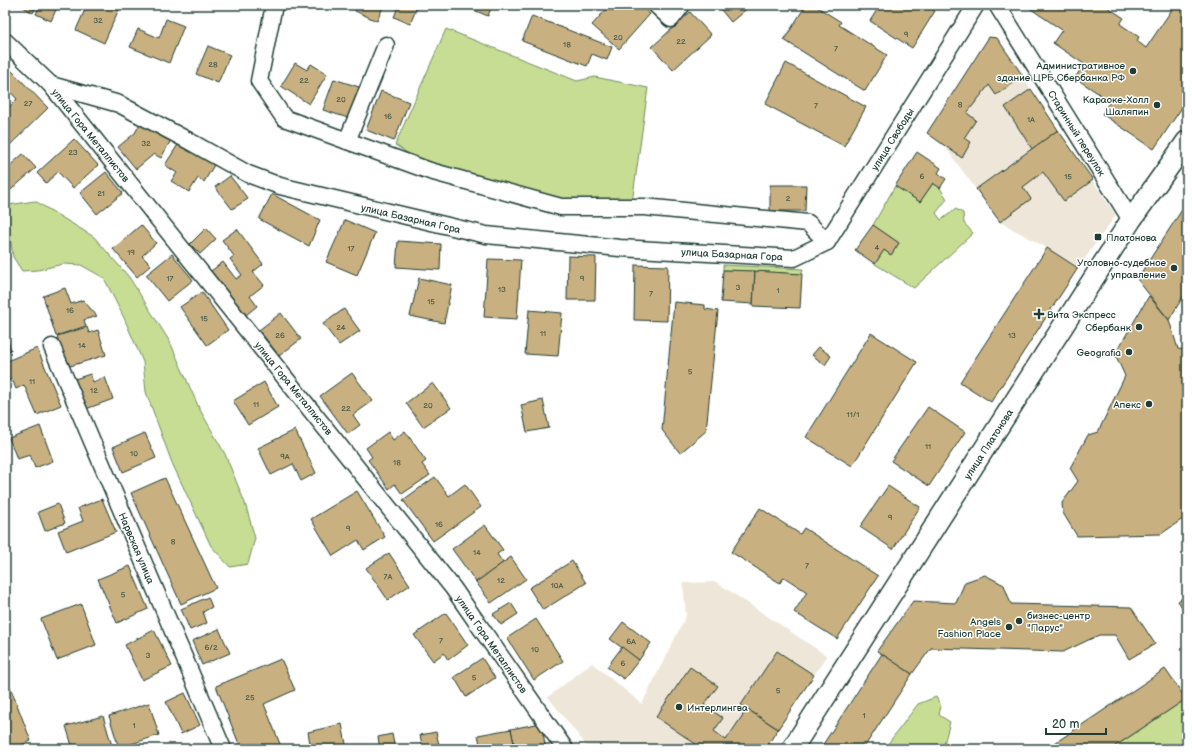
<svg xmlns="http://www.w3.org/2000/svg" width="1192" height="754" font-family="'Balsamiq Sans',sans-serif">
<rect width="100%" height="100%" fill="#fff"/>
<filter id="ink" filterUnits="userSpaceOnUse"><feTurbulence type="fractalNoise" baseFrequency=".025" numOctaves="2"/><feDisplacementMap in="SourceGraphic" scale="8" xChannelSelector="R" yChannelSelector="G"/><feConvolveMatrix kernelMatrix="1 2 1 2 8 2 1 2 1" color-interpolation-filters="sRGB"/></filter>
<g filter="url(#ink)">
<g fill="#eee7d9">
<path d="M989 37 997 38 1023 76 1026 82 1058 130 1116 215 1078 268 1047 248 1000 222 945 147 927 133Z"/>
<path d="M716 582 827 656 765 749H589L548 697 592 663 642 704 686 616 683 583Z"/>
</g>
<g fill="#c7dd93" stroke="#738d64">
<path d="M446 29 577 81 595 77 648 88 633 196 630 202 564 201 420 161 395 145Z"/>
<path d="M933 183 940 188 947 199 936 213 941 220 956 209 963 213 964 223 973 233 914 288 875 264 884 250 891 255 899 243 873 225 895 186 920 202Z"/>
<path d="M35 201 94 237 129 277 170 342 199 408 225 454 245 503 255 538 248 564 230 567 211 546 172 463 146 392 143 362 124 318 104 278 81 265 63 264 38 270 22 271 13 257 8 220V205Z"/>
<path d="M723 265 803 269 802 274 723 270Z"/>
<path d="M936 697 941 706 939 715 950 722 944 744 962 749H884L918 704Z"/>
<path d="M1187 698V749H1111L1186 699Z"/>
</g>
<g fill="#c8b080" stroke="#1f3d34">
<path d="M20 5H37L33 13Z"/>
<path d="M40 5H58L51 21 36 14Z"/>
<path d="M87 5H110L119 9 104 43 76 30Z"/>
<path d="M357 5H384L377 21 355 11Z"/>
<path d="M399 5H418L410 24 394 17Z"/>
<path d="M465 5H492L488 16 464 6Z"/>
<path d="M610 5H640L650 14 619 49 592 25Z"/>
<path d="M717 5H750V6L731 22Z"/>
<path d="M806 5H814L841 22 839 25 887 55 865 91 784 40Z"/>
<path d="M880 5H926L935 11 912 48 870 21Z"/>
<path d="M1025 5H1104L1124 18 1120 24 1139 37 1137 41 1146 48 1175 5H1180L1187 10V100L1154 149 1102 114 1110 101 1075 78 1084 64 1053 43 1062 30Z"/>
<path d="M690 12 711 35 673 70 652 47Z"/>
<path d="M532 16 612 47 607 60 592 54 587 66 522 41Z"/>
<path d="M166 19 184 26 169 63 130 47 138 29 159 38Z"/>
<path d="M989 37 997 38 1023 76 996 95 989 85 967 113 976 120 964 138 971 142 962 158 927 133Z"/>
<path d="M208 46 230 55 218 83 196 74Z"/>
<path d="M295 63 307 70 311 64 327 74 309 104 281 86Z"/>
<path d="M786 63 866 107 844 146 765 104Z"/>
<path d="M10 69 48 108 8 147 5 144V111L17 99 5 86V73Z"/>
<path d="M334 79 359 87 348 118 323 110Z"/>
<path d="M1031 89 1058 130 1032 149 1005 107Z"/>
<path d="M381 91 409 102 394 141 366 130Z"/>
<path d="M141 122 171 140 161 158 154 154 136 169 118 147 135 133Z"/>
<path d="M1058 130 1093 180 1064 201 1043 172 1023 187 1031 199 1000 222 976 189Z"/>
<path d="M74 139 98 165 73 188 58 172 46 183 37 173Z"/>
<path d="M179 143 214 165 204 182 198 178 189 192 171 181 177 173 165 165Z"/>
<path d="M917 152 941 168 938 173 946 179 940 188 933 183 920 202 895 186Z"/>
<path d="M23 154 36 168 5 195V170Z"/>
<path d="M106 172 123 193 97 214 80 193Z"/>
<path d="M230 176 248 199 232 209 215 187Z"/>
<path d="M770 185H806L805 211H770Z"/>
<path d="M272 194 320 220 309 246 259 219Z"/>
<path d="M1187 202V290L1169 320 1137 279Z"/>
<path d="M345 220 375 233 357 275 326 262Z"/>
<path d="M141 225 156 243 142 256 151 265 137 277 113 249Z"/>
<path d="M873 225 899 243 891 255 884 250 875 264 855 250Z"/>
<path d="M206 228 216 239 200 254 190 244Z"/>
<path d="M237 229 263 264 253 272 264 285 250 296 257 306 246 315 211 271 223 262 236 279 242 275 230 259 234 256 222 240Z"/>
<path d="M398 241 441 244 440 270 396 267Z"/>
<path d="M1047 248 1078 268 991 402 960 382Z"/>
<path d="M172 254 193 280 167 301 146 275Z"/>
<path d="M568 256 596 257 595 300H567Z"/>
<path d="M488 259 521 260 517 319 484 317Z"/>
<path d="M635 265 668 266 667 321 634 320Z"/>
<path d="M723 270 755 271 753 304 721 302Z"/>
<path d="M755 271 802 274 800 308 753 306Z"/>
<path d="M419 278 452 285 444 323 410 316Z"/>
<path d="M65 288 71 304 83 300 97 316 84 320 86 326 56 336 43 296Z"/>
<path d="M202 292 228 330 207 345 180 307Z"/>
<path d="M1149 296 1169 320 1178 349 1187 350V516L1161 534 1077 536 1063 513 1062 503 1078 481 1070 468 1088 435 1098 432 1125 376 1115 354Z"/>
<path d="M674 302 705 305V309L718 311 706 431 680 453 662 430Z"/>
<path d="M344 309 360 331 339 345 323 324Z"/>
<path d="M529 310 562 313 558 356 525 354Z"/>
<path d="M281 313 301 339 279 356 259 330Z"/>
<path d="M87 327 89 333 98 330 106 355 67 367 57 336Z"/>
<path d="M5 332 11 350 5 352Z"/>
<path d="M871 333 917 362 852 466 806 437Z"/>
<path d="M819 347 831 356 825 365 812 355Z"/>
<path d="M37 348 61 405 37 415 24 385 16 389 12 379 5 382V362Z"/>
<path d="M352 373 373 401 353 415 360 425 348 434 320 396Z"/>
<path d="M90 374 93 382 105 377 113 399 86 409 75 379Z"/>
<path d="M264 382 278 407 248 425 233 401Z"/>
<path d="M433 383 451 408 423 427 406 403Z"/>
<path d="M543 400 549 428 527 432 521 405Z"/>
<path d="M928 407 965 432 929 486 891 461Z"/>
<path d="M40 426 53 461 35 468 30 455 17 459 9 438Z"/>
<path d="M295 430 316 473 301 481 293 464 271 475 258 448Z"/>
<path d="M405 431 426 461 422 464 430 475 402 494 395 484 389 489 368 460 372 457 366 448 388 432 393 440Z"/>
<path d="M145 433 156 458 123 472 113 447Z"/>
<path d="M435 477 449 496 465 484 481 507 433 541 403 500Z"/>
<path d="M165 478 216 588 181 604 131 493Z"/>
<path d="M888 486 920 507 893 549 860 527Z"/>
<path d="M357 491 385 537 364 550 358 540 333 556 311 519Z"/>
<path d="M102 499 116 532 66 552 58 531 83 521 78 508Z"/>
<path d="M58 504 65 523 45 531 38 512Z"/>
<path d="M760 508 800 534 804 528 878 576 837 639 794 612 807 592 784 577 780 583 731 552Z"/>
<path d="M485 525 503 550 497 554 503 563 476 582 452 549Z"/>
<path d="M389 553 410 585 388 600 366 568Z"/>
<path d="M511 557 526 579 491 603 476 582Z"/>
<path d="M572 561 586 583 543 610 529 588Z"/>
<path d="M130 566 148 609 117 623 98 579Z"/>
<path d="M985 575 1004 585 1011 604 1131 607 1155 644 1129 659 1115 635H1099L1063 652 931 648 912 674 877 651 913 601 956 603 965 582Z"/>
<path d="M1187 595V615L1178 601Z"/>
<path d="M208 597 212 607 203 612 207 623 190 630 181 609Z"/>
<path d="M511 603 518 614 501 625 493 614Z"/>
<path d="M81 604 96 645 57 660 41 619Z"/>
<path d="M446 613 468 645 448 660 444 653 433 661 414 635Z"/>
<path d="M536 619 563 661 534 680 507 638Z"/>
<path d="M623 622 651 643 639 660 610 639Z"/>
<path d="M219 629 230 653 202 665 192 641Z"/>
<path d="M154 630 172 666 142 680 125 645Z"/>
<path d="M622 647 639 660 624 679 607 667Z"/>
<path d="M777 651 814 675 778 729 741 705Z"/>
<path d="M882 654 912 674 863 749H820Z"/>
<path d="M482 658 495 678 466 697 454 677Z"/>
<path d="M281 659 295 690 264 704 282 749H241L216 686Z"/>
<path d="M690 667 718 686 704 705 723 718 714 731 726 740 747 709 778 729 765 749H703L656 717Z"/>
<path d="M1165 669 1186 699 1111 749H1046Z"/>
<path d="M9 684 31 741 10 749H5V686Z"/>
<path d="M185 693 200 725 181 734 166 702Z"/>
<path d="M149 703 159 735 119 748 109 716Z"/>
<path d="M103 716 113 749H73L66 726Z"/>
<path d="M541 723 546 749H515L511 729Z"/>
<path d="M342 724 347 749H311L308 732Z"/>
<path d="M511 729 515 749H481L478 735Z"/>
<path d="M436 732 440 749H423L420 735Z"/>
<path d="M392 734 395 749H380L378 737Z"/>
</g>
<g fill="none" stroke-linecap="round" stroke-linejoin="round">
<defs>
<g id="minor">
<path d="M274 5 259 81 284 118 430 171 561 207H644L808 223 827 242"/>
<path d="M656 5 671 19 682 5"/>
<path d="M997 5 1131 220"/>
<path d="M5 41 51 85 453 588 565 749"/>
<path d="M51 85 119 104 189 141 248 174 280 186 486 235 620 248 794 258 827 242 976 5"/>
<path d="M347 141 386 45"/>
<path d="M52 347 223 749"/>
</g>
<path id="tertiary" d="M792 749 1131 220 1187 141"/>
</defs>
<use href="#minor" stroke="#1f3d34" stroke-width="19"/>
<use href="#tertiary" stroke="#1f3d34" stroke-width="23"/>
<use href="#minor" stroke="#fff" stroke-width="16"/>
<use href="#tertiary" stroke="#fff" stroke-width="20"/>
</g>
</g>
<g fill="#1f3d34" stroke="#fff" stroke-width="1.5">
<circle cx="1133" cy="71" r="4"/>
<circle cx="1157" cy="105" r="4"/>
<rect x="1094" y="233" width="8" height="8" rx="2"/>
<circle cx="1174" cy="268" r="4"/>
<path d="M1037 308h4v4h4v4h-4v4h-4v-4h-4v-4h4z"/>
<circle cx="1139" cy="327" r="4"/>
<circle cx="1129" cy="352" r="4"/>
<circle cx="1149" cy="404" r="4"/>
<circle cx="1019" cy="621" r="4"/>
<circle cx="1009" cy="627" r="4"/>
<circle cx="679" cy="707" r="4"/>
</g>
<g text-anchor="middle" stroke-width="3" stroke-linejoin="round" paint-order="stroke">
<g font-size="8" fill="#495a47">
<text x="98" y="23">32</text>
<text x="906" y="37">9</text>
<text x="618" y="40">20</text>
<text x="681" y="44">22</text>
<text x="567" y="47">18</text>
<text x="836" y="51">7</text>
<text x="213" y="67">28</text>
<text x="304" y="83">22</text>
<text x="341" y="102">20</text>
<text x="28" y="106">27</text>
<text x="960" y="107">8</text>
<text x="816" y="108">7</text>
<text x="388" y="119">16</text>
<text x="1031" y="122">1А</text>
<text x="146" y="146">32</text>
<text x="73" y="155">23</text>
<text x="922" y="179">6</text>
<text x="1068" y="179">15</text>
<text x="101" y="196">21</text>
<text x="788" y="201">2</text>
<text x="877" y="250">4</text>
<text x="351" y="251">17</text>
<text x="131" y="255">19</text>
<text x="170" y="281">17</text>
<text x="582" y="281">9</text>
<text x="738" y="290">3</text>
<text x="502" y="292">13</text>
<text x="778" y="293">1</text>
<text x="651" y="296">7</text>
<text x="431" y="304">15</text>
<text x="70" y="313">16</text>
<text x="204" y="321">15</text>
<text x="341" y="330">24</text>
<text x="543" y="336">11</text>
<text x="280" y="338">26</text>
<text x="1012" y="338">13</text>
<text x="82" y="348">14</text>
<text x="690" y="374">5</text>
<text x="32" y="384">11</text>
<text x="94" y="393">12</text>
<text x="256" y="407">11</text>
<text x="428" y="408">20</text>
<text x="346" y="411">22</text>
<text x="853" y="417">11/1</text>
<text x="928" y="449">11</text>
<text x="134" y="456">10</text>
<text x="285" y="459">9А</text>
<text x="397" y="465">18</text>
<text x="890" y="520">9</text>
<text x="439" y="527">16</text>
<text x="348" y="531">9</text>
<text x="173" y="544">8</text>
<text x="477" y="555">14</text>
<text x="807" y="568">7</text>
<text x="388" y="579">7А</text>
<text x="501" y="583">12</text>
<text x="557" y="588">10А</text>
<text x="123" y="597">5</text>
<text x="441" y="643">7</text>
<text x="631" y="644">6А</text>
<text x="211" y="650">6/2</text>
<text x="535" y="652">10</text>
<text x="148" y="658">3</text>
<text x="623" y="666">6</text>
<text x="474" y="680">5</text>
<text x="778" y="693">5</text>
<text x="250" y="700">25</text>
<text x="864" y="718">1</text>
<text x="134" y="728">1</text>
</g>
<g font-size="10" fill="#1f3d34" stroke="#fff" text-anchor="end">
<text x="1125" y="69">Административное<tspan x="1125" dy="12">здание ЦРБ Сбербанка РФ</tspan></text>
<text x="1149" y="103">Караоке-Холл<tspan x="1149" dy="12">Шаляпин</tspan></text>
<text x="1106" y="241" text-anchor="start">Платонова</text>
<text x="1166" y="266">Уголовно-судебное<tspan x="1166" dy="12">управление</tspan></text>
<text x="1047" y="318" text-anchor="start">Вита Экспресс</text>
<text x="1131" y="331">Сбербанк</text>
<text x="1121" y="356">Geografia</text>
<text x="1141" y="408">Апекс</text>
<text x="1027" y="619" text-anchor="start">бизнес-центр<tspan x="1027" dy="12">"Парус"</tspan></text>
<text x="1001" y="625">Angels<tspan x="1001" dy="12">Fashion Place</tspan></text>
<text x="687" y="711" text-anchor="start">Интерлингва</text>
</g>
<g font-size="10" fill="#1f3d34" stroke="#fff">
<text transform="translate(1077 133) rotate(58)" y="4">Старинный переулок</text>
<text transform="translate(91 135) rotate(51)" y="4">улица Гора Металлистов</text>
<text transform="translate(892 139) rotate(-58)" y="4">улица Свободы</text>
<text transform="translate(411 218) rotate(13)" y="4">улица Базарная Гора</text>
<text transform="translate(732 254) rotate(3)" y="4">улица Базарная Гора</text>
<text transform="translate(294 388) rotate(51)" y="4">улица Гора Металлистов</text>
<text transform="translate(988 444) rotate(-57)" y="4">улица Платонова</text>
<text transform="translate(137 548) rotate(67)" y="4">Нарвская улица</text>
<text transform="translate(492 644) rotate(55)" y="4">улица Гора Металлистов</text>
</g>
</g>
<rect width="1192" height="754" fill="none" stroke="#fff" stroke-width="20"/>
<rect x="10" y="10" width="1172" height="734" fill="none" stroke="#1f3d34" stroke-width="1.5" filter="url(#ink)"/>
<path d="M1046 728v6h60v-6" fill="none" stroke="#1f3d34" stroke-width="2"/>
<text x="1052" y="728" font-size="12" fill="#1f3d34" stroke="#ffffff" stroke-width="3" paint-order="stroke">20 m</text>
</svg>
